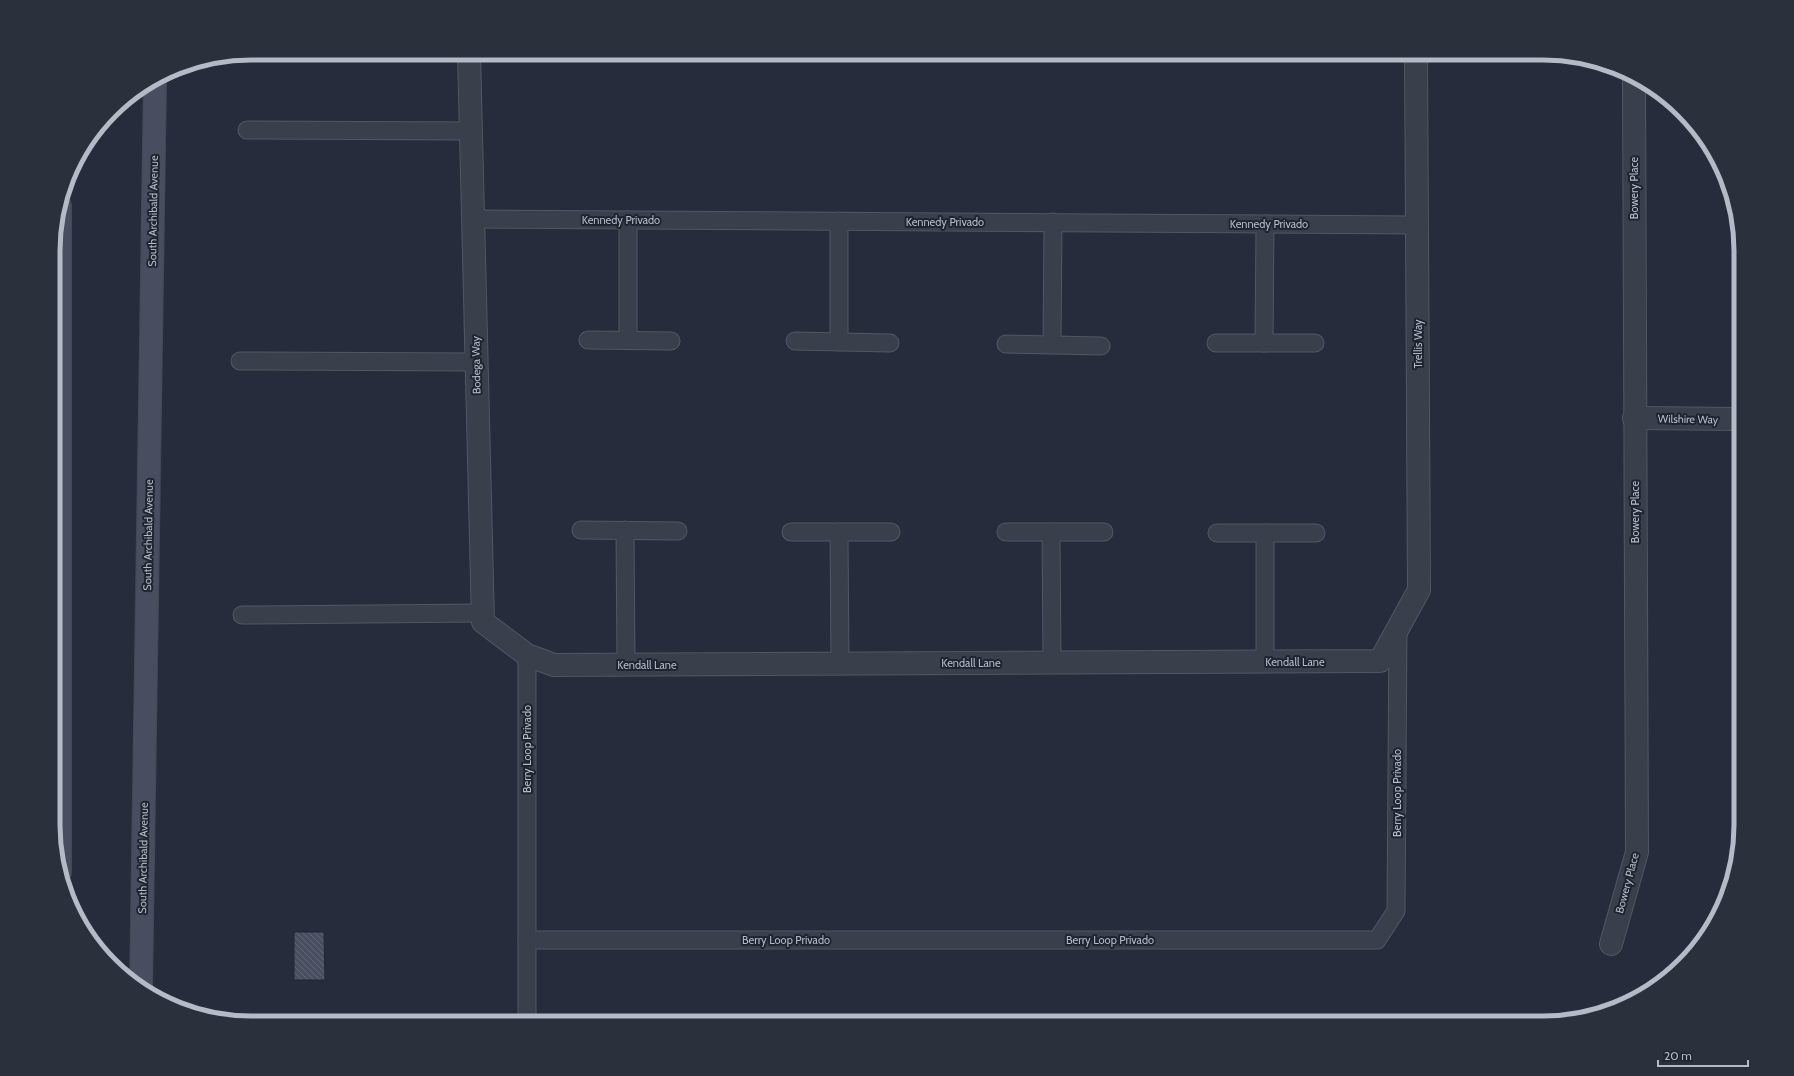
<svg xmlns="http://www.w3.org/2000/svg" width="1794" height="1076" font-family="Cabin,sans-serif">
<defs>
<pattern id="building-back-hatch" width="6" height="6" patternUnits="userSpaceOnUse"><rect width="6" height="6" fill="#484f60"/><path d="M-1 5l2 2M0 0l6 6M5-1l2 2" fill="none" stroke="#606675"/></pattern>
</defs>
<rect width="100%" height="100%" fill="#262c3c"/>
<path fill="url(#building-back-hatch)" stroke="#212633" d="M294 932H324L325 980H294Z"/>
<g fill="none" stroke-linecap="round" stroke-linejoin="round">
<defs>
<g id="service">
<path d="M247 130 471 131"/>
<path d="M473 219 1417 225"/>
<path d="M628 220V340"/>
<path d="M588 340 671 341"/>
<path d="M795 341 890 343"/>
<path d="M839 342V221"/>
<path d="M1216 343H1315"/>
<path d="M1264 343 1265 224"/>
<path d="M1006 344 1101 346"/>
<path d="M1052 345 1053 222"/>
<path d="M240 361 476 362"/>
<path d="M581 530 678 531"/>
<path d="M625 530 626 665"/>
<path d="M791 532H891"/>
<path d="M839 532 840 664"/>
<path d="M1006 532H1104"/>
<path d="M1051 532 1052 663"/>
<path d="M1217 533H1316"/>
<path d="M1265 533V662"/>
<path d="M242 615 483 613"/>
<path d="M527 655V1023"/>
<path d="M527 940H1377L1396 911 1398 629"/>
</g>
<g id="minor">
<path d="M469 53 483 622 527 655 554 665 1380 661 1419 590 1416 53"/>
<path d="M1634 418 1741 419"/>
<path d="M1611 944 1637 852 1634 76"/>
</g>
<g id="secondary">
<path d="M60 872V206"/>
<path d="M141 988 155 81"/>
</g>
</defs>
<use href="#service" stroke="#525764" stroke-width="19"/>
<use href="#minor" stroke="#525764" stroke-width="24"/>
<use href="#secondary" stroke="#434855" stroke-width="24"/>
<use href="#service" stroke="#3a3f4c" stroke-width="17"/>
<use href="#minor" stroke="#3a3f4c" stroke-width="22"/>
<use href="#secondary" stroke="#484e5f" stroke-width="22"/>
</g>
<g text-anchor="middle" stroke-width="4" stroke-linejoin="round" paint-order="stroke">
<g font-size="11" fill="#b6bac7" stroke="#1f2431">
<text transform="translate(1634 188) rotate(-90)" y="4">Bowery Place</text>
<text transform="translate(153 211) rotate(-89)" y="4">South Archibald Avenue</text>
<text x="621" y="224">Kennedy Privado</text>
<text x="945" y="226">Kennedy Privado</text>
<text x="1269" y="228">Kennedy Privado</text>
<text transform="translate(1418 344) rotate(-90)" y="4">Trellis Way</text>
<text transform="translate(476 365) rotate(-91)" y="4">Bodega Way</text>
<text transform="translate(1688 419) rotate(1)" y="4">Wilshire Way</text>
<text transform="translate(1635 512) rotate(-90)" y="4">Bowery Place</text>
<text transform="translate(148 535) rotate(-89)" y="4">South Archibald Avenue</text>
<text x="1295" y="666">Kendall Lane</text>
<text x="971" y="667">Kendall Lane</text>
<text x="647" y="669">Kendall Lane</text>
<text transform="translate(527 749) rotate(-90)" y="4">Berry Loop Privado</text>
<text transform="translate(1397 793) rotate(-90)" y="4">Berry Loop Privado</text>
<text transform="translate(143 858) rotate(-89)" y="4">South Archibald Avenue</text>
<text transform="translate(1627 883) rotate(-75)" y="4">Bowery Place</text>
<text x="786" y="944">Berry Loop Privado</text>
<text x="1110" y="944">Berry Loop Privado</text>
</g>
</g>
<path d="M0 0H1794V1076H0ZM251 60H1543A191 191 0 0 1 1734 251V825A191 191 0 0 1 1543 1016H251A191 191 0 0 1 60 825V251A191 191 0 0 1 251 60Z" fill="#2b303d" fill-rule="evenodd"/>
<path fill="none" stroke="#b6bac7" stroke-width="5" d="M251 60H1543A191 191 0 0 1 1734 251V825A191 191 0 0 1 1543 1016H251A191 191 0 0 1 60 825V251A191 191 0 0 1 251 60Z"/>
<path d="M1658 1060v6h90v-6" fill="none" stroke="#b6bac7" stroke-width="2"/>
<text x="1664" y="1060" font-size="12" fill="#b6bac7" stroke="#1f2431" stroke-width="3" paint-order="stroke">20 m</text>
</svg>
